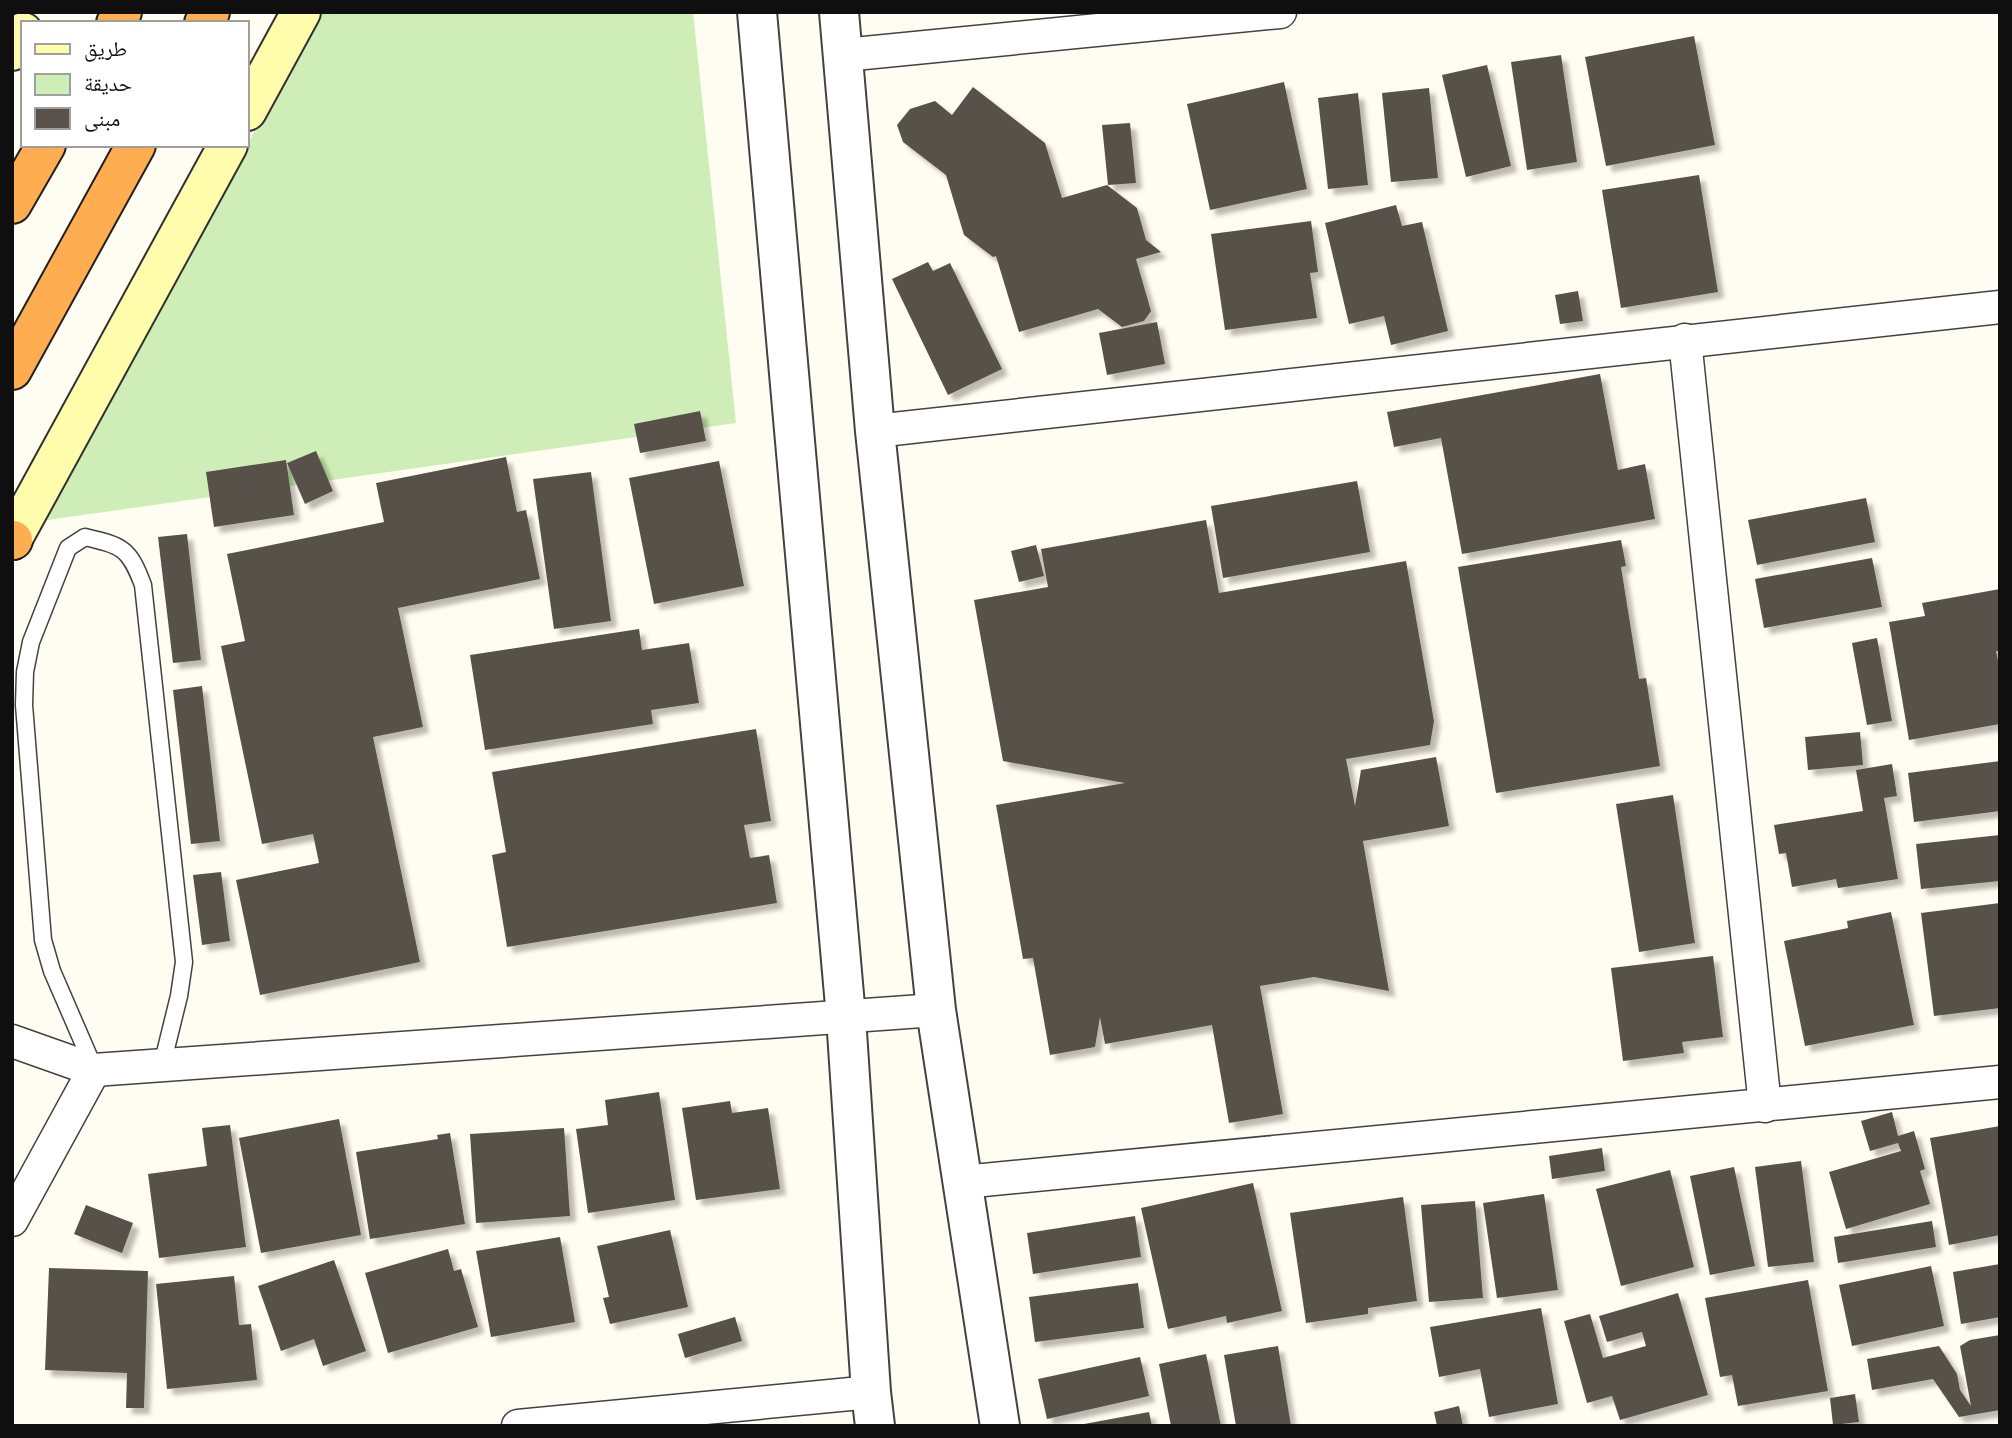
<svg xmlns="http://www.w3.org/2000/svg" width="2012" height="1438" font-family="'Source Serif 4','Noto Naskh Arabic',serif">
<defs>
<filter id="shadow"><feDropShadow dx="6" dy="6" stdDeviation="2" flood-color="#0004"/></filter>
</defs>
<rect width="100%" height="100%" fill="#fffdf1"/>
<path fill="#cfedb7" d="M320 12H693L736 423 33 522 247 145Z"/>
<g fill="#59514a" filter="url(#shadow)">
<path d="M1694 36 1715 145 1606 166 1585 57Z"/>
<path d="M1561 55 1577 162 1527 170 1511 62Z"/>
<path d="M1487 65 1511 166 1466 177 1442 75Z"/>
<path d="M1284 82 1307 189 1210 210 1187 104Z"/>
<path d="M973 87 1045 143 1062 198 1107 185 1137 208 1146 240 1161 252 1136 259 1151 311 1144 321 1122 327 1098 309 1019 332 996 256 993 257 964 235 946 175 903 142 897 125 910 109 935 101 952 115Z"/>
<path d="M1429 88 1438 178 1391 182 1382 93Z"/>
<path d="M1358 93 1368 185 1328 189 1318 98Z"/>
<path d="M1130 123 1136 183 1108 185 1102 125Z"/>
<path d="M1699 175 1718 292 1621 308 1602 190Z"/>
<path d="M1396 205 1402 226 1422 222 1448 331 1391 345 1384 316 1349 324 1325 223Z"/>
<path d="M1311 221 1318 272 1310 273 1317 318 1225 330 1211 234Z"/>
<path d="M928 262 933 271 950 263 1002 369 948 395 892 279Z"/>
<path d="M1578 291 1583 321 1560 324 1555 295Z"/>
<path d="M1157 322 1165 364 1107 375 1099 333Z"/>
<path d="M1600 374 1618 470 1645 464 1655 519 1462 554 1441 438 1394 447 1387 412Z"/>
<path d="M700 411 706 441 640 453 634 424Z"/>
<path d="M316 451 333 491 305 504 287 463Z"/>
<path d="M506 457 517 512 526 510 540 579 398 608 423 727 373 737 420 962 260 995 236 880 319 863 313 834 262 844 221 646 245 641 227 554 384 522 376 483Z"/>
<path d="M286 460 294 515 214 527 206 472Z"/>
<path d="M719 461 744 586 654 604 629 478Z"/>
<path d="M591 472 611 621 554 629 533 479Z"/>
<path d="M1357 481 1370 552 1223 578 1211 506Z"/>
<path d="M1866 498 1875 542 1757 565 1748 520Z"/>
<path d="M1206 520 1219 593 1406 561 1434 721 1430 745 1346 759 1355 806 1361 770 1436 757 1449 826 1363 841 1389 991 1314 977 1260 986 1283 1114 1229 1123 1212 1025 1105 1044 1100 1017 1095 1047 1050 1055 1033 958 1023 959 996 805 1125 783 1003 761 974 600 1048 587 1041 549Z"/>
<path d="M187 534 201 660 173 663 158 537Z"/>
<path d="M1621 540 1626 566 1621 567 1639 679 1646 678 1660 766 1496 793 1458 567Z"/>
<path d="M1036 545 1044 576 1019 582 1011 551Z"/>
<path d="M1872 558 1882 607 1764 628 1755 579Z"/>
<path d="M2000 589V651H1996L2000 670V724L1909 740 1889 622 1925 616 1922 603Z"/>
<path d="M639 629 642 650 689 643 699 703 651 710 653 724 485 750 470 655Z"/>
<path d="M1877 638 1892 721 1867 725 1852 643Z"/>
<path d="M202 686 220 841 191 844 173 690Z"/>
<path d="M756 729 771 821 744 825 750 858 769 855 777 903 507 947 492 855 506 852 492 772Z"/>
<path d="M1860 732 1863 765 1808 770 1805 737Z"/>
<path d="M2000 761V811L1914 822 1908 773Z"/>
<path d="M1892 764 1897 796 1884 798 1898 879 1838 888 1836 879 1792 887 1786 853 1779 854 1774 825 1863 811 1856 770Z"/>
<path d="M1673 795 1695 943 1639 952 1616 804Z"/>
<path d="M2000 835V881L1921 889 1916 844Z"/>
<path d="M221 872 230 941 202 945 193 875Z"/>
<path d="M2000 903V1008L1934 1016 1921 913Z"/>
<path d="M1891 912 1914 1025 1805 1046 1784 941 1848 928 1847 921Z"/>
<path d="M1713 956 1723 1037 1682 1042 1684 1053 1623 1061 1611 968Z"/>
<path d="M659 1092 675 1200 588 1213 576 1129 608 1125 605 1100Z"/>
<path d="M730 1101 732 1113 768 1108 780 1189 696 1200 682 1108Z"/>
<path d="M1892 1112 1898 1136 1914 1131 1925 1169 1920 1171 1930 1204 1846 1229 1829 1172 1901 1151 1898 1143 1870 1151 1861 1121Z"/>
<path d="M339 1119 361 1235 261 1253 239 1138Z"/>
<path d="M230 1125 246 1247 159 1258 148 1174 207 1166 202 1128Z"/>
<path d="M2000 1126V1235L1949 1245 1930 1138Z"/>
<path d="M564 1128 570 1216 476 1223 470 1134Z"/>
<path d="M450 1133 465 1224 370 1239 356 1152 438 1139 437 1135Z"/>
<path d="M1602 1148 1605 1171 1552 1179 1549 1156Z"/>
<path d="M1801 1161 1814 1262 1768 1267 1755 1167Z"/>
<path d="M1734 1167 1755 1266 1710 1275 1690 1176Z"/>
<path d="M1670 1170 1694 1267 1621 1286 1596 1189Z"/>
<path d="M1253 1183 1282 1311 1227 1323 1226 1316 1168 1329 1141 1208Z"/>
<path d="M1544 1194 1558 1290 1497 1298 1483 1203Z"/>
<path d="M1403 1197 1417 1301 1368 1308V1314L1306 1323 1290 1213Z"/>
<path d="M1475 1201 1483 1298 1429 1302 1421 1205Z"/>
<path d="M86 1205 133 1223 122 1253 74 1234Z"/>
<path d="M1135 1216 1141 1257 1033 1274 1027 1233Z"/>
<path d="M1932 1221 1936 1247 1838 1263 1834 1237Z"/>
<path d="M670 1230 688 1307 610 1324 603 1298 609 1297 597 1246Z"/>
<path d="M560 1237 575 1322 491 1337 476 1251Z"/>
<path d="M448 1249 454 1271 461 1269 478 1327 388 1353 365 1273Z"/>
<path d="M334 1260 366 1351 323 1366 314 1339 281 1351 258 1286Z"/>
<path d="M2000 1264V1317L1961 1324 1953 1272Z"/>
<path d="M1931 1266 1944 1326 1852 1346 1839 1285Z"/>
<path d="M49 1268 148 1271 144 1408H126L127 1373 45 1370Z"/>
<path d="M234 1276 239 1325 251 1324 257 1380 167 1389 156 1284Z"/>
<path d="M1808 1280 1828 1391 1738 1406 1732 1375 1720 1377 1705 1298Z"/>
<path d="M1138 1283 1144 1328 1035 1342 1029 1297Z"/>
<path d="M1678 1293 1708 1395 1620 1420 1612 1396 1587 1403 1564 1321 1590 1314 1603 1358 1646 1346 1642 1332 1607 1342 1599 1316Z"/>
<path d="M1541 1308 1558 1404 1489 1417 1480 1369 1439 1377 1430 1327Z"/>
<path d="M735 1317 742 1341 685 1358 678 1334Z"/>
<path d="M2000 1335V1410L1959 1417 1933 1379 1872 1390 1867 1359 1939 1346 1957 1374 1960 1390 1971 1406 1960 1346 1970 1340Z"/>
<path d="M1278 1346 1291 1426H1236L1224 1355Z"/>
<path d="M1206 1354 1221 1426H1171L1159 1364Z"/>
<path d="M1140 1357 1149 1396 1047 1419 1038 1379Z"/>
<path d="M1855 1394 1859 1422 1833 1425 1830 1398Z"/>
<path d="M1459 1406 1463 1426H1437L1434 1412Z"/>
<path d="M1149 1412 1152 1426H1084V1424Z"/>
</g>
<g fill="none" stroke-linecap="round" stroke-linejoin="round">
<defs>
<path id="service" d="M94 1068 52 971 43 940 24 705 25 672 31 642 68 548 85 537C123 546 129 548 143 585L184 962 179 996 162 1065"/>
<g id="minor">
<path d="M844 55 1280 12"/>
<path d="M1685 340 1765 1106"/>
<path d="M875 431 2000 307"/>
<path d="M12 1041 94 1070 936 1010"/>
<path d="M963 1182 2000 1082"/>
<path d="M12 1220 94 1070"/>
<path d="M518 1426 871 1392"/>
</g>
<g id="tertiary">
<path d="M757 12 846 1017 871 1392 875 1426"/>
<path d="M839 12 875 431 936 1010 1000 1426"/>
</g>
<g id="secondary">
<path d="M12 51 23 32"/>
<path d="M247 111 301 12"/>
<path d="M12 540 228 145"/>
</g>
<g id="motorway">
<path d="M116 23 122 12"/>
<path d="M204 23 210 12"/>
<path d="M12 204 46 145"/>
<path d="M12 370 136 145"/>
<path d="M12 540H13"/>
</g>
</defs>
<use href="#service" stroke="#424242" stroke-width="19"/>
<use href="#minor" stroke="#424242" stroke-width="35"/>
<use href="#tertiary" stroke="#424242" stroke-width="42"/>
<use href="#secondary" stroke="#313131" stroke-width="42"/>
<use href="#motorway" stroke="#202020" stroke-width="42"/>
<use href="#service" stroke="#fff" stroke-width="16"/>
<use href="#minor" stroke="#fff" stroke-width="32"/>
<use href="#tertiary" stroke="#fff" stroke-width="38"/>
<use href="#secondary" stroke="#fffcac" stroke-width="38"/>
<use href="#motorway" stroke="#fead50" stroke-width="38"/>
</g>
<rect width="2012" height="1438" fill="none" stroke="#0f0f0f" stroke-width="28"/>
<rect x="21" y="21" width="228" height="126" fill="#ffffff" stroke="#9f9f9f" stroke-width="2"/>
<rect x="35" y="44" width="35" height="10" fill="#fffcac" stroke="#9f9f9f" stroke-width="2"/>
<text x="84" y="56" font-size="21" fill="#0f0f0f">طريق</text>
<rect x="35" y="74" width="35" height="21" fill="#cfedb7" stroke="#9f9f9f" stroke-width="2"/>
<text x="84" y="91" font-size="21" fill="#0f0f0f">حديقة</text>
<rect x="35" y="108" width="35" height="21" fill="#59514a" stroke="#9f9f9f" stroke-width="2"/>
<text x="84" y="126" font-size="21" fill="#0f0f0f">مبنى</text>
</svg>
